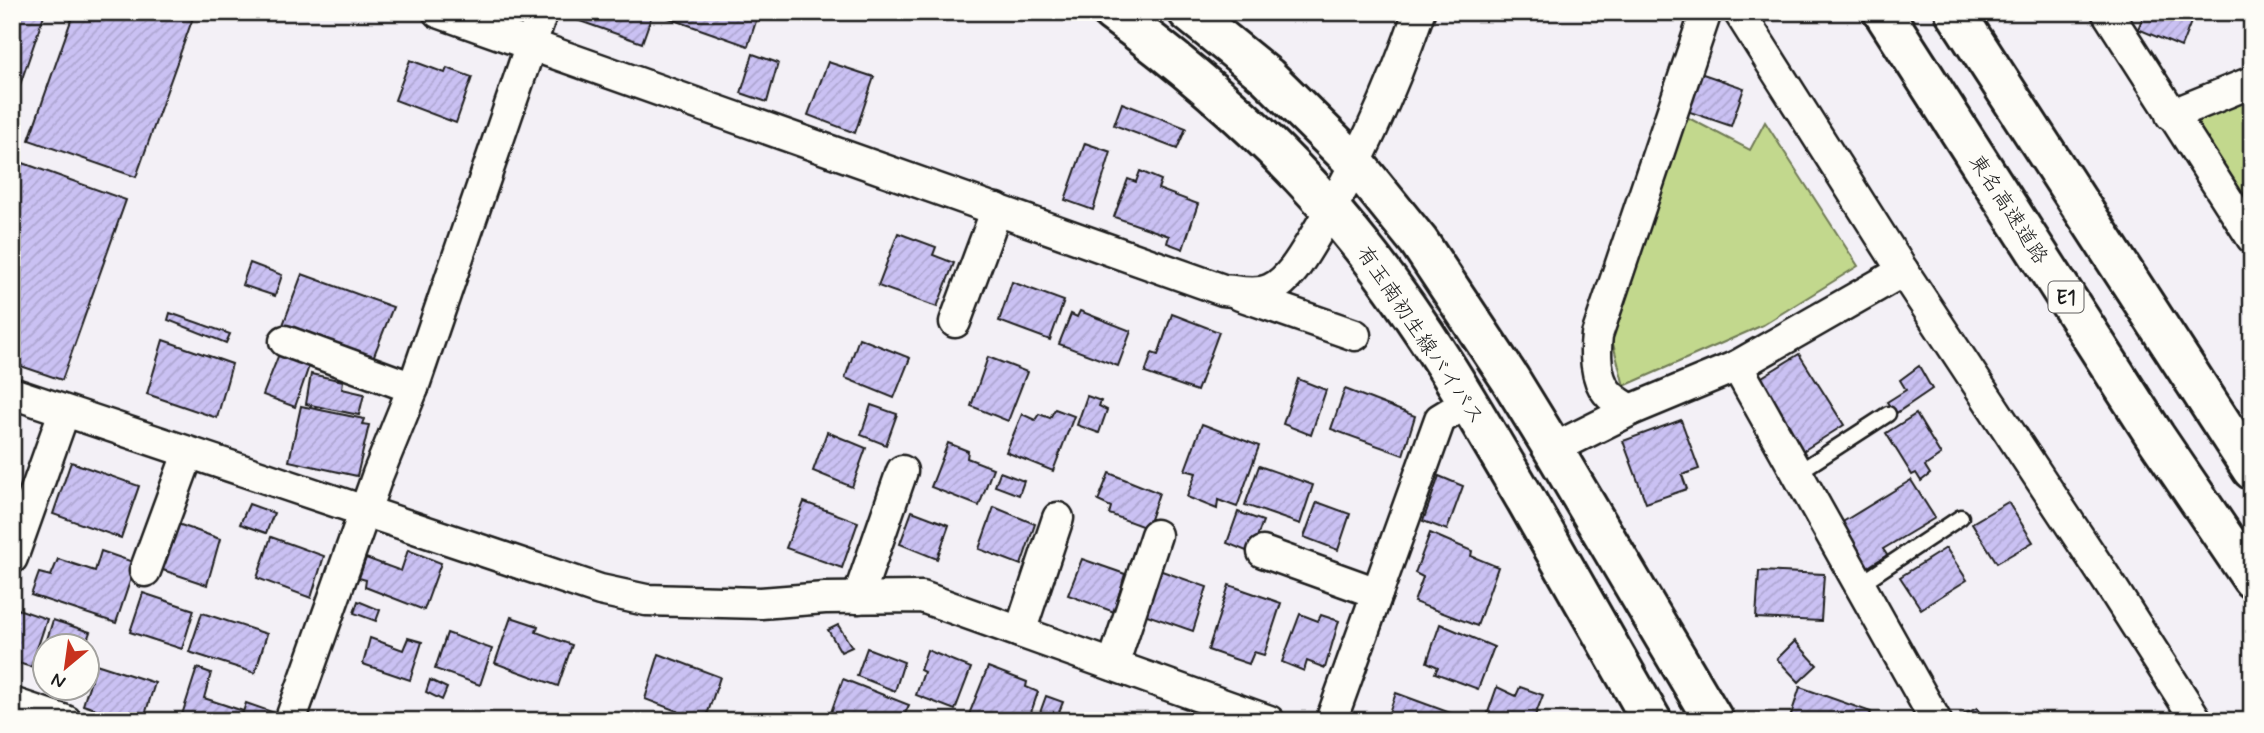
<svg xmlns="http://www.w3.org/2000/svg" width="2264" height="733" font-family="Mynerve,'Klee One',sans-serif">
<defs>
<pattern id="building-hatch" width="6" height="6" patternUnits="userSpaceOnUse" patternTransform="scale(1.75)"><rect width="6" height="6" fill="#cac1f3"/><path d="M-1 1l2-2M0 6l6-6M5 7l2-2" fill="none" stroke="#ada5d0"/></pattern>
</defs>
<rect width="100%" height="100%" fill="#f3f0f6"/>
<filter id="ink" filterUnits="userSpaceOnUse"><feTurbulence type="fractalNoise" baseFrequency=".0143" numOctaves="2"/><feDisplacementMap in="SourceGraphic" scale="14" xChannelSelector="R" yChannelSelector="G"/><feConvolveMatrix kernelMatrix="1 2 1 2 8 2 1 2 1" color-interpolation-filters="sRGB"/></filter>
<g filter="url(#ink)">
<g fill="#c2d88d" stroke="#6f7a54" stroke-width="2">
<path d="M2252 95V207L2198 128 2201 117Z"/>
<path d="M1679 113 1750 150 1765 122 1858 266 1763 325 1624 386 1612 340Z"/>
</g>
<g fill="url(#building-hatch)" stroke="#1c1c1c" stroke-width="2">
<path d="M12 12H45L12 108Z"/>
<path d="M74 12H195L136 177 29 140Z"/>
<path d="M482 12H512L509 22Z"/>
<path d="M567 12H653L642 43 566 16Z"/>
<path d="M667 12H759L748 46 666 17Z"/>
<path d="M2132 12H2195L2181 47 2138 29 2143 17Z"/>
<path d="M753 54 778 63 767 102 741 93Z"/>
<path d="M410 60 445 73 447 68 472 77 456 123 395 100Z"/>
<path d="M828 62 874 77 855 133 808 115Z"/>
<path d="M1697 72 1744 88 1731 126 1684 110Z"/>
<path d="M1122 103 1186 128 1177 149 1114 125Z"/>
<path d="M1085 143 1111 152 1093 210 1065 200Z"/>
<path d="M12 159 126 200 62 380 12 363Z"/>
<path d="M1140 171 1161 180 1158 189 1198 204 1183 249 1167 243 1169 236 1114 217 1128 179 1136 182Z"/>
<path d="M898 233 936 247 933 255 954 263 937 307 878 286Z"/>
<path d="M250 263 282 275 275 296 242 285Z"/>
<path d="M302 274 393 307 373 358 283 325Z"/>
<path d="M1012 282 1064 301 1050 340 999 321Z"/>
<path d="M1080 311 1131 331 1118 366 1059 344 1071 314 1077 317Z"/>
<path d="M170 313 230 334 226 343 168 320Z"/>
<path d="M1172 314 1219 332 1197 391 1145 373 1152 353 1158 355Z"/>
<path d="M859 338 910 358 894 398 845 378Z"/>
<path d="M163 340 232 364 217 418 147 394Z"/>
<path d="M279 354 309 366 295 407 263 395Z"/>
<path d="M1799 354 1844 425 1803 451 1757 380Z"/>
<path d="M988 357 1027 372 1008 421 971 406Z"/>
<path d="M1919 366 1932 389 1895 414 1887 402 1906 390 1900 380Z"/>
<path d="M311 374 343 381 342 389 364 394 359 415 306 404Z"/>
<path d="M1298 379 1326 390 1311 435 1283 424Z"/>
<path d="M1345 389 1415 416 1403 455 1331 429Z"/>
<path d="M1087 396 1101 401 1099 406 1107 410 1099 433 1077 425Z"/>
<path d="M871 405 897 414 886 445 861 435Z"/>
<path d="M301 406 364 419 362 424 369 425 357 476 289 461Z"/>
<path d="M1055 409 1074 416 1053 471 1006 452 1022 414 1035 420 1039 414 1050 418Z"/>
<path d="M1916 414 1941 455 1925 466 1930 474 1921 481 1916 473 1912 475 1886 433Z"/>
<path d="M1681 420 1699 469 1682 475 1687 489 1646 503 1623 441Z"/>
<path d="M1202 424 1259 446 1237 507 1218 500 1217 509 1187 497 1196 473 1185 470Z"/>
<path d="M827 432 866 448 852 487 813 471Z"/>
<path d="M948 443 968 451 967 458 993 468 979 506 931 487Z"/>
<path d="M71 462 139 486 121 538 53 514Z"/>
<path d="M1259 466 1313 485 1300 524 1245 505Z"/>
<path d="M1000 472 1024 481 1019 495 995 486Z"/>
<path d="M1109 473 1159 493 1147 528 1109 514 1111 507 1098 501Z"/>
<path d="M1439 476 1463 486 1447 530 1423 521Z"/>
<path d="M1911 480 1935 518 1883 549 1887 555 1868 567 1841 523Z"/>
<path d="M804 502 858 522 842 568 786 548Z"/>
<path d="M1317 502 1350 514 1338 550 1304 537Z"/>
<path d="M2008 502 2033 542 1997 563 1972 523Z"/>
<path d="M249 504 274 513 266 533 240 524Z"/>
<path d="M994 507 1035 524 1021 565 979 549Z"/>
<path d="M912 511 949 525 937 559 900 544Z"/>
<path d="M1238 512 1263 521 1251 553 1227 543Z"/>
<path d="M175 523 220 539 207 585 160 569Z"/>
<path d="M1430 533 1472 551 1471 556 1498 567 1477 626 1414 602 1423 577 1415 573Z"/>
<path d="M271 537 324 556 311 598 257 578Z"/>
<path d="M1946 548 1967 580 1921 609 1900 577Z"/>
<path d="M408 550 441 563 424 610 365 587 366 580 359 578 366 558 401 571Z"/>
<path d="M101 551 136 563 116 623 31 595 39 573 51 576 58 559 95 571Z"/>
<path d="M1082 559 1125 574 1114 612 1068 595Z"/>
<path d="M1159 570 1207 587 1193 631 1144 614Z"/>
<path d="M1759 571 1824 574 1821 621 1756 618Z"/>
<path d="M1229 585 1281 603 1264 655 1254 652 1249 664 1208 650Z"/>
<path d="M143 593 194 610 182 649 130 632Z"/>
<path d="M358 601 380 610 376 621 354 613Z"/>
<path d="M15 608 47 619 31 667 12 661V616Z"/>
<path d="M202 613 267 634 255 673 189 652Z"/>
<path d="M1300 614 1318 621 1321 615 1339 621 1325 668 1307 661 1304 671 1282 662Z"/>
<path d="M511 617 538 626 536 632 572 645 558 686 495 663Z"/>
<path d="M53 620 90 632 85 646H46V672L38 669Z"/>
<path d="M1440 624 1494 647 1478 689 1435 673 1438 667 1427 662Z"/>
<path d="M838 625 852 647 841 652 828 630Z"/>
<path d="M447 633 492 649 480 685 435 669Z"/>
<path d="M370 638 403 650 408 638 422 642 410 680 363 664Z"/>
<path d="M1795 641 1817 665 1799 682 1777 659Z"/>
<path d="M867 648 904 662 895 691 857 676Z"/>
<path d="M927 650 971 668 955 710 916 695 924 672 920 670Z"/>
<path d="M659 654 720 677 705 721H691L675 715 677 711 645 699Z"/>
<path d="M96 664 155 683 143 721H133L83 705Z"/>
<path d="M988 667 1027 682 1026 687 1038 692 1028 721H976L968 717Z"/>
<path d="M197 668 211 673 204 698 243 711 240 721H180Z"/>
<path d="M843 679 909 705 903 718 897 716 896 721H836L829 718Z"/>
<path d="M430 680 447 688 442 700 426 692Z"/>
<path d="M1497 687 1516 696 1520 687 1543 695 1533 721H1485Z"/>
<path d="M1800 687 1871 712 1868 721H1789Z"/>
<path d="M1396 693 1467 719 1466 721H1386Z"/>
<path d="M1046 696 1063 702 1059 712 1082 721H1037Z"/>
<path d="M246 703 272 712 269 721H240Z"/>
<path d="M1977 708 1984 721H1964L1961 716Z"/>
</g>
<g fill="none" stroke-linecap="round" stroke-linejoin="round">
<defs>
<g id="lane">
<path d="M1797 473 1888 414"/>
<path d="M1860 584 1961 517"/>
</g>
<g id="street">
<path d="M438 12 1223 290C1238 291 1257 296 1271 289 1291 279 1304 254 1315 236 1358 166 1392 90 1419 12"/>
<path d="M1739 12 1903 271 2113 589 2197 721"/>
<path d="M2107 12 2252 238"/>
<path d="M2171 115 2252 82"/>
<path d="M1240 295 1355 335"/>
<path d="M955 322 997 209"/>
<path d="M285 341 413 388"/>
<path d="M1737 366 1936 721"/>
<path d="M12 393 600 590 646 600 761 603 825 598 922 597 1269 721"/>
<path d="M1631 410C1623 405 1613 400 1607 392 1595 378 1595 352 1597 335L1706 12"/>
<path d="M1553 449 1631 410 1737 366 1903 271"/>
<path d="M1263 552 1377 593"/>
<path d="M12 558 64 412"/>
<path d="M145 571 188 454"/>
<path d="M858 598 902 471"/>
<path d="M1020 632 1058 518"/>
<path d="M1113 665 1156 535"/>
<path d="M12 703 66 721"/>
<path d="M290 721 378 474 413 388 542 12"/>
<path d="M1331 721 1440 419 1468 402"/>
</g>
<g id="secondary">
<path d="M1112 12C1203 79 1292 158 1362 247 1425 326 1475 413 1526 500 1568 574 1610 647 1652 721"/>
<path d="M1188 12 1267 76 1355 163 1419 242 1510 379 1553 449 1714 721"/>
</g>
<g id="highway">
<path d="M1883 12 2155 436 2252 579"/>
<path d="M1955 12 2252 470"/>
</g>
</defs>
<use href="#lane" stroke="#1c1c1c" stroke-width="19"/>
<use href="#street" stroke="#1c1c1c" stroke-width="35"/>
<use href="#secondary" stroke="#1c1c1c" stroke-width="44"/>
<use href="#highway" stroke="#1c1c1c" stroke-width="44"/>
<use href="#lane" stroke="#fdfcf7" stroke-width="14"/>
<use href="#street" stroke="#fdfcf7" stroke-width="30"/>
<use href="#secondary" stroke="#fdfcf7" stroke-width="38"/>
<use href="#highway" stroke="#fdfcf7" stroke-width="38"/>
</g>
</g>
<g text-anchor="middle" stroke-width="5" stroke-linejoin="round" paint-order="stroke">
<rect fill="#fdfcf7" stroke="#605f5e" stroke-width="2" x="2048.5" y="281.5" width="35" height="31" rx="5"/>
<g font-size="19" font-weight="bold" fill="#1c1c1c">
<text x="2066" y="304">E1</text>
</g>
<g font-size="21" fill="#1c1c1c" stroke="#fdfcf7">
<text transform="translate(2009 209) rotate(57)" y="7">東名高速道路</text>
<text transform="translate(1421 335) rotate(56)" y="7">有玉南初生線バイパス</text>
</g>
</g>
<rect width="2264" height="733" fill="none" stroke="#fdfcf7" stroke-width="42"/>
<rect x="21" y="21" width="2222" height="691" fill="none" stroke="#1c1c1c" stroke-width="2.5" filter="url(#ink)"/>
<g transform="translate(66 667) rotate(209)"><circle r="33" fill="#fdfcf7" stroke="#a3a29f" stroke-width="2"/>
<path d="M0-5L12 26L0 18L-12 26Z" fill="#c8321e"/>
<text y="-10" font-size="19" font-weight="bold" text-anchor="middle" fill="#1c1c1c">N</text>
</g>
</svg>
